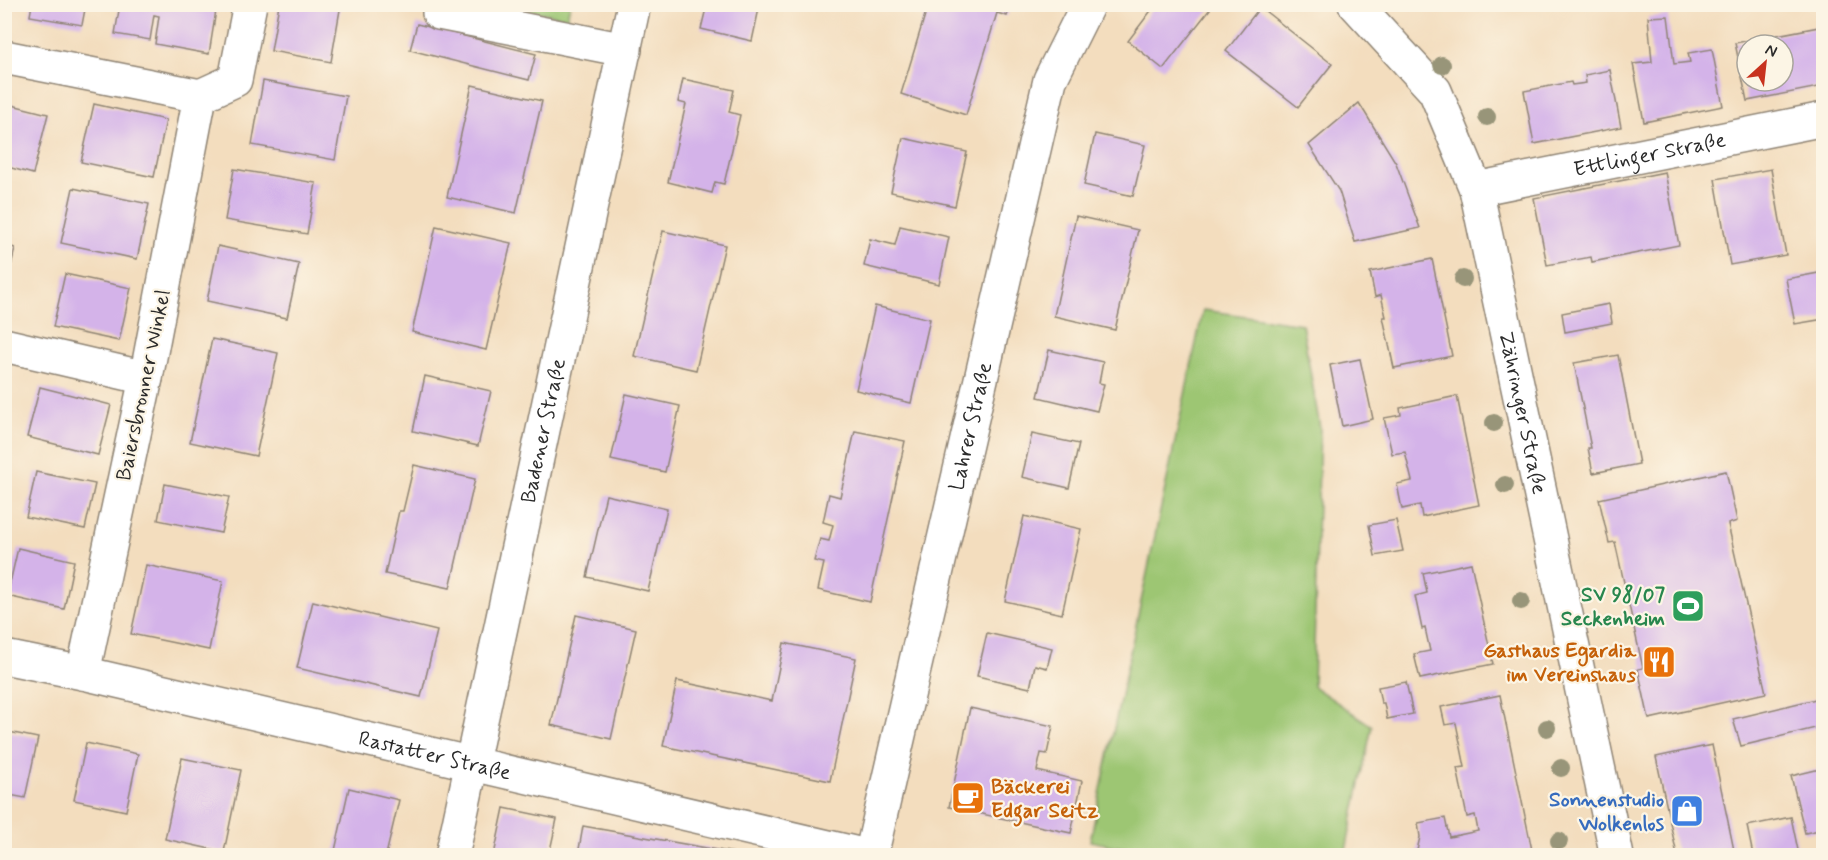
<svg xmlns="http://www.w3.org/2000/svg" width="1828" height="860" font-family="Mynerve,sans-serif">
<rect width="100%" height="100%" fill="#fcf5e5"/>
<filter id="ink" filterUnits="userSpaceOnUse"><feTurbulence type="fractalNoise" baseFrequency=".0167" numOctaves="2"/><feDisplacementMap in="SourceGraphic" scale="12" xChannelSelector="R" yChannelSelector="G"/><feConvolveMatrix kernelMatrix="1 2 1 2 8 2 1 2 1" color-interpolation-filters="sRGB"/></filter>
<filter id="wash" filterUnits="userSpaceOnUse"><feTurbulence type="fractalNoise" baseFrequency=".008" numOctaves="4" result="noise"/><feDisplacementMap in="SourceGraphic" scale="24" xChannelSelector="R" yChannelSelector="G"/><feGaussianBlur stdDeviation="1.35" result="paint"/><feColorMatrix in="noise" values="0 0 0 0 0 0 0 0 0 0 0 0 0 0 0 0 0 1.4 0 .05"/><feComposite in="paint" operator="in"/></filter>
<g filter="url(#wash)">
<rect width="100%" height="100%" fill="#f3ddbe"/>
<g fill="#9dc673" stroke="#64784f" stroke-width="1.5">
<path d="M505 5 570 4V5L567 18Z"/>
<path d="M1203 310 1302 324 1320 428 1313 686 1372 726 1345 855H1159L1090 841Z"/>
</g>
<g id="blocks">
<g fill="#d4b3e9" fill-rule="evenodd">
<path d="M32 4H86L82 25 30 16Z"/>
<path d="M120 4H217L209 54 155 44 159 16 154 15 150 40 115 34Z"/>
<path d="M279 4H341L331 62 271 51Z"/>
<path d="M707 4H760L752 41 701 29Z"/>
<path d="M1156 4H1214L1163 69 1128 41Z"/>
<path d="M928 5H1011L1007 16 997 13 966 115 901 94Z"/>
<path d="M1260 7 1332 64 1298 107 1226 51Z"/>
<path d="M1668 16 1674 64 1690 62 1688 53 1712 49 1723 106 1644 122 1633 64 1652 62 1648 17Z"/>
<path d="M417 24 536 54 529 80 410 50Z"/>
<path d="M1824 26V86L1747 101 1735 43ZM1747 45H1783V81H1747Z"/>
<path d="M1610 70 1621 127 1534 144 1524 91 1571 82 1572 85 1586 83 1585 75Z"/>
<path d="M683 79 734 90 729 112 740 115 724 184 715 182 712 193 668 182 686 104 678 102Z"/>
<path d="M263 81 346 96 335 160 252 145Z"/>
<path d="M472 85 542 101 516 213 447 197Z"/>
<path d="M4 103 48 114 33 174 4 166Z"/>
<path d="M1359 103 1396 163 1420 228 1355 242 1339 191 1309 145Z"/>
<path d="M94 104 166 120 154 177 81 162Z"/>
<path d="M1095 134 1145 145 1133 196 1084 185Z"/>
<path d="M903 138 967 152 955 206 891 192Z"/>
<path d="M234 169 316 183 307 234 225 220Z"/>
<path d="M1771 169 1786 255 1730 265 1715 179Z"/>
<path d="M1665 172 1679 245 1592 262 1591 257 1547 265 1534 198Z"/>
<path d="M73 188 149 204 137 259 61 243Z"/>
<path d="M1076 216 1138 230 1115 330 1054 316Z"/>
<path d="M436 226 511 243 486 350 412 332Z"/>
<path d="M900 226 949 237 939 284 864 266 870 239 895 245Z"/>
<path d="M663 231 725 245 696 370 634 356Z"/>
<path d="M5 245 15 248 5 293Z"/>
<path d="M218 246 299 264 287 318 207 301Z"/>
<path d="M1432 259 1452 356 1394 368 1383 317H1386L1381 295 1375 297 1370 272Z"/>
<path d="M1824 272V319L1795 324 1786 279Z"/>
<path d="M65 274 131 288 119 341 53 327Z"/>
<path d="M1609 304 1612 323 1565 332 1562 313Z"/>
<path d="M875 306 930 319 911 403 856 390Z"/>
<path d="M212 339 278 353 256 456 190 442Z"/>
<path d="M1049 350 1103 362 1099 383 1104 384 1097 411 1038 397Z"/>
<path d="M1618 355 1639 464 1593 473 1588 448H1591L1574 363Z"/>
<path d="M1360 359 1373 419 1342 426 1330 365Z"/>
<path d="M425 376 491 391 478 446 413 431Z"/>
<path d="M40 387 111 405 98 455 27 437Z"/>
<path d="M626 394 680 406 665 472 611 460Z"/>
<path d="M1457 396 1479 505 1422 517 1420 505 1402 509 1397 484 1412 481 1405 452 1392 454 1384 418 1401 415 1400 408Z"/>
<path d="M855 431 905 441 870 602 818 590 824 563 814 561 820 539 829 541 833 525 823 522 829 494 840 497Z"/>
<path d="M1032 434 1079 444 1069 488 1022 477Z"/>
<path d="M414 465 475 479 450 588 385 574 399 511H403Z"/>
<path d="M1726 471 1737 521 1728 524 1766 693 1649 719 1638 669 1643 668 1615 542 1609 543 1599 499Z"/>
<path d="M36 472 95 484 85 529 26 517Z"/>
<path d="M165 484 229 497 221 533 158 520Z"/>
<path d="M606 495 667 509 648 591 587 577Z"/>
<path d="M1024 516 1081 529 1062 614 1005 601Z"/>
<path d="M1396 520 1403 551 1375 556 1369 525Z"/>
<path d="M18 548 74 561 64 609 7 596Z"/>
<path d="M1471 563 1493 664 1420 679 1414 654 1430 651 1425 628 1422 629 1415 596 1427 593 1423 573Z"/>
<path d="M146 565 223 581 209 650 131 634Z"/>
<path d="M313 601 437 631 421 697 297 668Z"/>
<path d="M576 615 636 629 611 739 551 725Z"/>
<path d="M987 633 1052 648 1047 668 1035 665 1030 688 977 676Z"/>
<path d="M784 643 856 658 830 781 663 746 677 681 772 701Z"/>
<path d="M1406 682 1413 714 1387 719 1384 703H1381L1378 687Z"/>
<path d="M1500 695 1533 855H1416L1420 837 1418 823 1445 818 1449 837 1478 831 1475 815 1467 817 1457 768 1465 767 1456 723 1445 725 1441 707Z"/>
<path d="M1824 697V726L1741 746 1733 719Z"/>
<path d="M970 708 1053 726 1047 754 1041 753 1037 771 1082 781 1071 833 949 807Z"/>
<path d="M4 731 38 738 25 798 4 794Z"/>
<path d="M86 743 138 754 126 811 74 800Z"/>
<path d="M1712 745 1735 855H1677L1656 757Z"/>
<path d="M182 758 241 770 224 852 165 839Z"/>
<path d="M1824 768V829L1805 833 1791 776Z"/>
<path d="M349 788 399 800 386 855H334Z"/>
<path d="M504 808 557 819 549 855H494Z"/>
<path d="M1791 817 1799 855H1753L1747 826Z"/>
<path d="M583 826 740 854V855H578Z"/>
</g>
</g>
</g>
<g filter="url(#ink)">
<use href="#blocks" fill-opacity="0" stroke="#8f8474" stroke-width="1.5"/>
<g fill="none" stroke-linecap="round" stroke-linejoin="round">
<defs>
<g id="minor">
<path id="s1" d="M1355 4 1435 91 1476 189 1617 856"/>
<path d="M439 13 625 50"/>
<path d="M4 57 200 96 146 378 83 673"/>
<path d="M200 96 235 80 250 4"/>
<path id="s2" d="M1476 189 1824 119"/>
<path d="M4 345 146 378"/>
<path id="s3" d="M4 657 83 673 867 856"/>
<path id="s4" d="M452 856 634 4"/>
<path id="s5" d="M871 856 1050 80 1088 4"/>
</g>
</defs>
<use href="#minor" stroke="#8f8474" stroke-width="36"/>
<use href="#minor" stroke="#fff" stroke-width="33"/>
</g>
<g fill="#989579">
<circle cx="1442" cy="65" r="9"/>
<circle cx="1487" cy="117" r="9"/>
<circle cx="1463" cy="279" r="9"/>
<circle cx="1494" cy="423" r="9"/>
<circle cx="1505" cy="485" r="9"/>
<circle cx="1521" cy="601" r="9"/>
<circle cx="1547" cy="728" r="9"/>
<circle cx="1561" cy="768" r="9"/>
<circle cx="1559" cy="841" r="9"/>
</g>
</g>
<defs>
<symbol id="stadium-square" viewBox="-11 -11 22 22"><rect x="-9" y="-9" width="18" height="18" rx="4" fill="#2e9e5b" stroke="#fcf5e5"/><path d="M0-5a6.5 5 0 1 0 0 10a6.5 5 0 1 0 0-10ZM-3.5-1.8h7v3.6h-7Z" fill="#fff"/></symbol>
<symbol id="restaurant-square" viewBox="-11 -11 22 22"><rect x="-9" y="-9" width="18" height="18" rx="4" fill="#e8710a" stroke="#fcf5e5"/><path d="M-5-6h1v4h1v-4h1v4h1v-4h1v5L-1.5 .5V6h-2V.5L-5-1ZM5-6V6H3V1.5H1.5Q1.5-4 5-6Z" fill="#fff"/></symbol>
<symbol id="cafe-square" viewBox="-11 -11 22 22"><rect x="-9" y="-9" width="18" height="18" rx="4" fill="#e8710a" stroke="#fcf5e5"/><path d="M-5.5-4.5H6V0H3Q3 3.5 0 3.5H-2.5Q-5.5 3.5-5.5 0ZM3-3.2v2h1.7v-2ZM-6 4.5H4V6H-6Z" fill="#fff"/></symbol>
<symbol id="shop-square" viewBox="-11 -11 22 22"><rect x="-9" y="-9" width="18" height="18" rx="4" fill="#3f7fe0" stroke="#fcf5e5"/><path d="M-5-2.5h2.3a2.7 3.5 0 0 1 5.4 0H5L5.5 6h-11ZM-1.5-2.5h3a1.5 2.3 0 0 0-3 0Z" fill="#fff"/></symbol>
</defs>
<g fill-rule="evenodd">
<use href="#stadium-square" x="1669" y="587" width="38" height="38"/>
<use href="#restaurant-square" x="1640" y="643" width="38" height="38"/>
<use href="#cafe-square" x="949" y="779" width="38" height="38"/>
<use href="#shop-square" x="1668" y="792" width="38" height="38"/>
</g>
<g text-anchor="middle" stroke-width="4.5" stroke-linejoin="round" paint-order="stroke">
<g font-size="21" fill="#2b2b2b" stroke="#fcf5e5">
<text dy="7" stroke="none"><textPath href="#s2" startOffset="177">Ettlinger Straße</textPath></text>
<text transform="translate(143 385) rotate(-78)" y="7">Baiersbronner Winkel</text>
<text dy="7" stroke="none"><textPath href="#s1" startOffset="453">Zähringer Straße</textPath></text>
<text dy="7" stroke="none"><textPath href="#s5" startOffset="441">Lahrer Straße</textPath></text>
<text dy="7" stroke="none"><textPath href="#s4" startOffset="435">Badener Straße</textPath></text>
<text dy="7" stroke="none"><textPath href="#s3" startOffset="442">Rastatter Straße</textPath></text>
</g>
<g font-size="21" font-weight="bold" fill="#27864d" stroke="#fcf5e5" text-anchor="end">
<text x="1665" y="601">SV 98/07<tspan x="1665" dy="24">Seckenheim</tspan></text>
</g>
<g font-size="21" font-weight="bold" fill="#c56008" stroke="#fcf5e5" text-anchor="end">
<text x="1636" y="657">Gasthaus Egardia<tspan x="1636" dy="24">im Vereinshaus</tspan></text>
<text x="991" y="793" text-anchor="start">Bäckerei<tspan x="991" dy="24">Edgar Seitz</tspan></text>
</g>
<g font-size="21" font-weight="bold" fill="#366cbe" stroke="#fcf5e5" text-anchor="end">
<text x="1664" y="806">Sonnenstudio<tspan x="1664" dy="24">Wolkenlos</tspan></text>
</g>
</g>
<rect width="1828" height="860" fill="none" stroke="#fcf5e5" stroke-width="24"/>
<g transform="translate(1765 63) rotate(27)"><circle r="28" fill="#fcf5e5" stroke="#a8a49b" stroke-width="1.5"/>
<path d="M0-4.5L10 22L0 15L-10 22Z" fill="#c8321e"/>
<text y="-9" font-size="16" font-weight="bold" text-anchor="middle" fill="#2b2b2b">N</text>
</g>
</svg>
